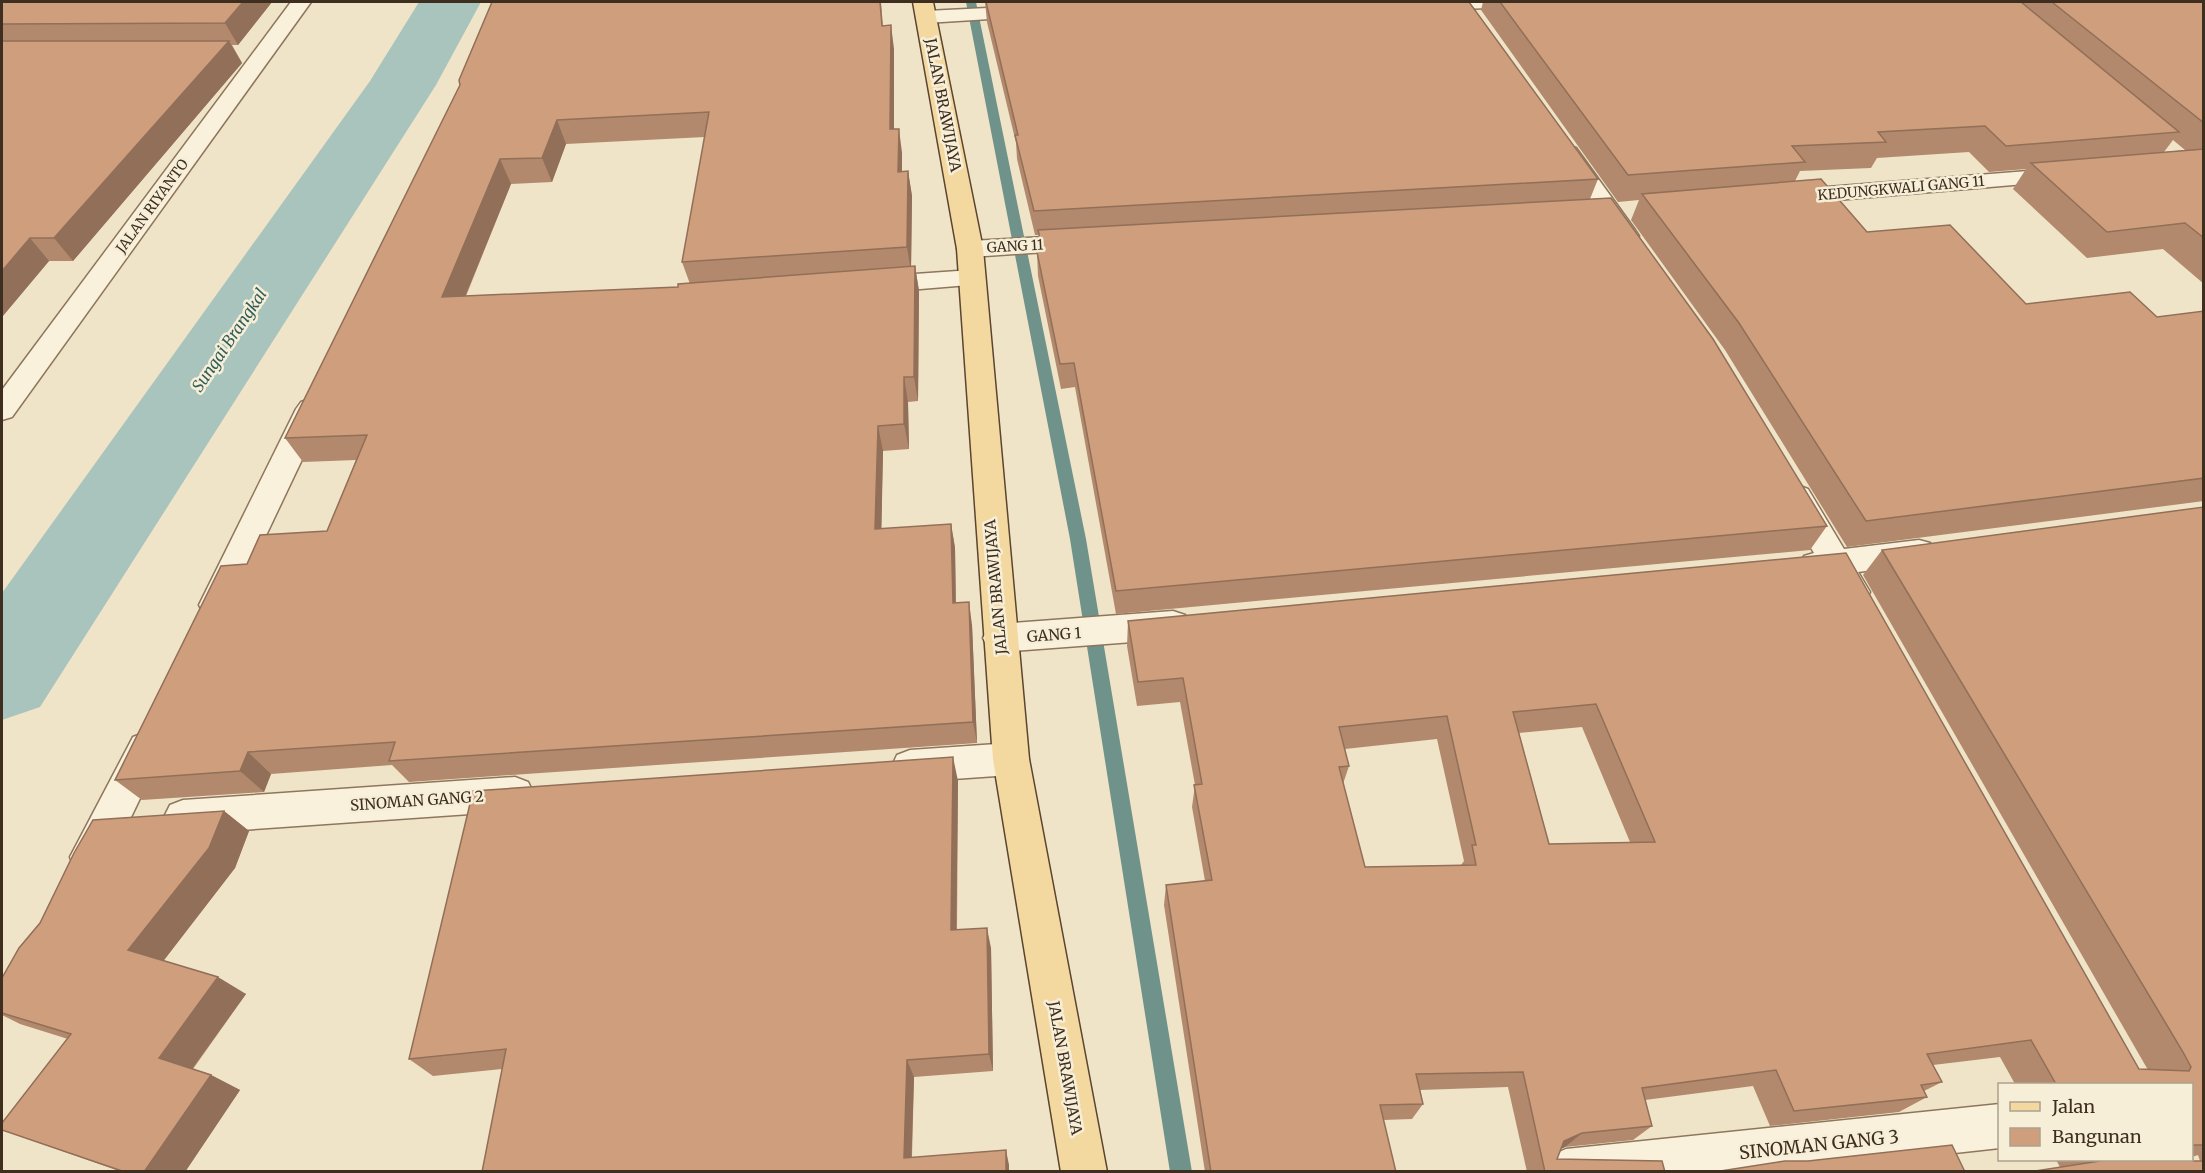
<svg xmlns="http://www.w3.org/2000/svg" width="2205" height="1173" font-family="Merriweather,serif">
<rect width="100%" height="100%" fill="#f0e4c8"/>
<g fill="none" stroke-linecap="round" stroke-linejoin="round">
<path fill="#6f938a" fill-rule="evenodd" d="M966 2H976L1086 539 1192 1172H1170L1070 539Z"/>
<path fill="#a9c4bc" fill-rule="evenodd" d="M419 2H481L436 85 40 707 2 720V593L370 81Z"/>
<defs>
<g id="minor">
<path d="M291 2H311L12 417 2 420V390Z"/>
<path d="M1417 2H1500L1497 6 1490 8 1426 10 1419 8 1416 4Z"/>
<path d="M1030 6 1037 8 1040 12 1037 16 926 23 919 21 916 17 919 13 926 11Z"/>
<path d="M1568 146 1576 148 1635 230 1639 236 1635 242 1626 244 1617 242 1556 153 1560 148Z"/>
<path d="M2064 168 2073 170 2076 175 2073 180 1790 204 1781 202 1778 197 1781 192 1790 190Z"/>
<path d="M1083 235 1092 237 1096 243 1092 249 970 257 961 255 957 249 961 243 970 241Z"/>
<path d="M972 270 981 272 985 278 981 284 872 293 863 291 859 285 863 279 872 277Z"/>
<path d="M311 399 321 402 326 409 233 605 228 614 216 618 204 614 199 605 296 409 301 402Z"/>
<path d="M1797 485 1808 489 1844 549 1919 540 1930 543 1935 552 1930 561 1919 564 1858 572 1870 592 1865 601 1853 605 1841 601 1827 576 1816 578 1804 574 1800 565 1804 556 1814 553 1781 497 1786 489Z"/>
<path d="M1173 611 1185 615 1190 625 1185 635 1173 639 1000 652 988 648 983 638 988 628 1000 624Z"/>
<path d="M146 732 159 737 164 748 123 834 103 870 89 875 75 870 70 857 133 737Z"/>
<path d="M1011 743 1024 748 1029 759 1024 770 1011 775 910 782 897 777 892 766 897 755 910 750Z"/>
<path d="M515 777 528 782 534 794 528 806 515 811 183 834 170 829 164 817 170 805 183 800Z"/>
<path d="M2000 1104V1148L1783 1172H1543L1550 1156 1566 1149Z"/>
</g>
<path id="major" d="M913 2H933L983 249 1029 759 1107 1172H1061L993 759 957 249Z"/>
</defs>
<use href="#minor" stroke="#8d765c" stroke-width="3"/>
<use href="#major" stroke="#5b4430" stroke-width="3"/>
<use href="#minor" fill="#faf1dc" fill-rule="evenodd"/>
<use href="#major" fill="#f3d9a0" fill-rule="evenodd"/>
</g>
<g fill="#b2896c" fill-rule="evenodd">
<path d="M2 2H272L238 45H232L242 63 73 261H49L2 317Z"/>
<path d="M492 2H881L883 26 894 49V129L902 153V172L908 171 912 196 911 267 915 266 919 291 918 401 908 402 909 449 883 451 881 529 951 524 955 548 956 603 972 625 977 743 409 782 392 765 271 774 264 792 142 800 115 780 247 564 327 531 356 460 303 462 285 438 460 85ZM705 137 682 262 690 284 678 287 466 296 511 184 552 182 566 144Z"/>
<path d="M985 2 1598 179 1590 199 1827 526 1810 550 1116 614 1075 387 1061 389 1038 276 1037 252 1039 251V235H1035L1017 159 1016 143 987 22Z"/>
<path d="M1483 2H2204V284L2163 249 2087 258 2013 189 2026 169 1989 172 1969 152 1877 158 1871 168 1800 171 1795 181 1867 232 2026 304 2157 317 2204 311V501L1847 547 1725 350 1631 220 1639 200 1618 202 1481 10ZM2173 140 2185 150 2164 152Z"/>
<path d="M2204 507V1172L2060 1167 2056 1160H2192V1084H2015L2000 1057 1933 1065 1942 1082 1924 1091 1927 1097 1899 1112 1770 1126 1753 1086 1645 1100 1652 1126 1633 1140 1565 1147 1561 1149 1557 1159 1665 1172H1527L1508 1087 1420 1090 1423 1104 1412 1119 1383 1120 1396 1172H1205L1164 905 1166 885 1205 881 1192 807 1195 785 1180 702 1137 706 1127 646 1128 621 1846 553 2139 1069 2148 1070 1863 575 1882 550ZM1582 727 1630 842 1549 844 1519 733ZM1437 739 1464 861 1461 865 1365 867 1343 784 1349 766 1345 749ZM2198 1155 2200 1161H2193L2192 1157Z"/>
<path d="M958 781 957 930 991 948 993 1071 914 1077 912 1157 1009 1165V1172H482L502 1069 433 1076 409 1059Z"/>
<path d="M224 811 249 831 235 868 163 961 246 994 193 1069 211 1075 240 1090 185 1172H122L2 1130 68 1039 20 1024 2 1015V978Z"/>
</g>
<g fill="#916f58">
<path d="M243 2H272L238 45 225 23Z"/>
<path d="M891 25 894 49V154L890 129Z"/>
<path d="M229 41 242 63 73 261 54 238Z"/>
<path d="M557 120 566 144 552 182 542 158Z"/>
<path d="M899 129 902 153V196L898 172Z"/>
<path d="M500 159 511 184 455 321 442 297Z"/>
<path d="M908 171 912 196 911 272 907 247Z"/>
<path d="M30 238 49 261 2 317V271Z"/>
<path d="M915 266 919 291 918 401 914 377Z"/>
<path d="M904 377 908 402 909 449 904 424Z"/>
<path d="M878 426 883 451 881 553 875 529Z"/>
<path d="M951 524 955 548 956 626 953 603Z"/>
<path d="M969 602 972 625 977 743 973 722Z"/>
<path d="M248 752 271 774 264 792 240 771Z"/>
<path d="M953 757 958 781 956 950 951 930Z"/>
<path d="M224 811 249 831 235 868 158 968 128 950Z"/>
<path d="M987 928 991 948 993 1071 989 1054Z"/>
<path d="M218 977 246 994 189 1073 159 1058Z"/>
<path d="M907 1060 914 1077 911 1172 904 1158Z"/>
<path d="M211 1075 240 1090 185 1172H144Z"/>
<path d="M1582 1133 1565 1147 1548 1155 1564 1141Z"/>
<path d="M1006 1150 1009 1165V1172H1006Z"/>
</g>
<g fill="#cf9f7d" stroke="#916f58" stroke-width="1.5" fill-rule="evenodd">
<path d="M2 2H243L225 23 2 24Z"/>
<path d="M492 2H880L882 26 891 25 890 129H899L898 172 908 171 907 247 682 262 709 112 557 120 542 158 500 159 442 297 678 287V284L915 266 914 377H904V424L878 426 875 529 951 524 953 603 969 602 973 722 389 761 395 742 248 752 240 771 115 780 221 566 247 564 260 535 327 531 367 435 285 438 460 85 459 80Z"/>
<path d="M986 2H1469L1598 179 1034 211 1015 135H1018Z"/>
<path d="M1500 2H2021L2179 132 2006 146 1985 126 1878 132 1886 142 1792 146 1805 162 1628 175Z"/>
<path d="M2052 2H2204V123Z"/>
<path d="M2 41H229L54 238H30L2 271Z"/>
<path d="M2204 149V238L2185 223 2107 232 2031 163Z"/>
<path d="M1821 179 1867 232 1950 225 2026 304 2130 292 2157 317 2204 311V478L1866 521 1739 323 1642 194Z"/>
<path d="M1611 198 1713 339 1827 526 1116 591 1074 363 1060 364 1037 252 1043 251 1038 230Z"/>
<path d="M2204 507V1145H2192V1084H2056L2031 1040 1927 1054 1942 1082 1921 1085 1927 1097 1794 1111 1776 1070 1642 1088 1652 1126 1582 1133 1564 1141 1557 1159 1662 1161 1665 1172H1545L1523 1072 1416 1074 1423 1104 1380 1105 1396 1172H1211L1166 885 1212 880 1194 785 1202 784 1183 678 1138 682 1128 621 1846 553 2139 1069 2189 1071 2191 1067 2183 1052 1882 550ZM1596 704 1655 842 1549 844 1513 712ZM1447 716 1476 845H1472L1476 865 1365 867 1339 767 1349 766 1339 727Z"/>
<path d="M953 757 951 930 987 928 989 1054 907 1060 904 1158 1006 1150V1172H482L506 1049 409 1059 473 791Z"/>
<path d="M224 811 209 848 128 950 218 977 159 1058 211 1075 144 1172H125L2 1130V1123L71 1034 2 1013V978L19 948 40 923 74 853 93 820Z"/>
<path d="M1952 1145 1965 1172H1714L1785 1161H1808Z"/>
<path d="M2192 1155 2193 1161H2204V1172H2029L2100 1161 2099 1160H2192Z"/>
</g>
<g text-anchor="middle" stroke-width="5" stroke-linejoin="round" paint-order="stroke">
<g font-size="14" fill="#3d2e20" stroke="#f7eed8">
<text transform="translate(1901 188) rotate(-5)" y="5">KEDUNGKWALI GANG 11</text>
<text transform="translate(152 206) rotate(-54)" y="5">JALAN RIYANTO</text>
<text transform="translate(1015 246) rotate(-3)" y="5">GANG 11</text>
</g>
<g font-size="15" fill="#3d2e20" stroke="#f7eed8">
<text transform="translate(943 105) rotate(79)" y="5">JALAN BRAWIJAYA</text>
<text transform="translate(996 587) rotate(-95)" y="5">JALAN BRAWIJAYA</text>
<text transform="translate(1054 635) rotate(-4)" y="5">GANG 1</text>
<text transform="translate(417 801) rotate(-4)" y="5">SINOMAN GANG 2</text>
<text transform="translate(1065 1068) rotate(80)" y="5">JALAN BRAWIJAYA</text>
</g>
<g font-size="16" font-style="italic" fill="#2f5d5a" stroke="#f7eed8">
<text transform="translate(229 340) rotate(-56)" y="6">Sungai Brangkal</text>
</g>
<g font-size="18" fill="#3d2e20" stroke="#f7eed8">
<text transform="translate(1819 1145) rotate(-6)" y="6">SINOMAN GANG 3</text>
</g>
</g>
<rect width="2205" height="1173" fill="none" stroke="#3d2e20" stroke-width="6"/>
<rect x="1998" y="1083" width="195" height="78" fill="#f7eed8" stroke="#ada18e" stroke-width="1.5"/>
<rect x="2010" y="1102" width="30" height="9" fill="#f3d9a0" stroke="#ada18e" stroke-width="1.5"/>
<text x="2052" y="1113" font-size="18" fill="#3d2e20">Jalan</text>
<rect x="2010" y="1128" width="30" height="18" fill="#cf9f7d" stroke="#ada18e" stroke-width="1.5"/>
<text x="2052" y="1143" font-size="18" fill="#3d2e20">Bangunan</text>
</svg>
